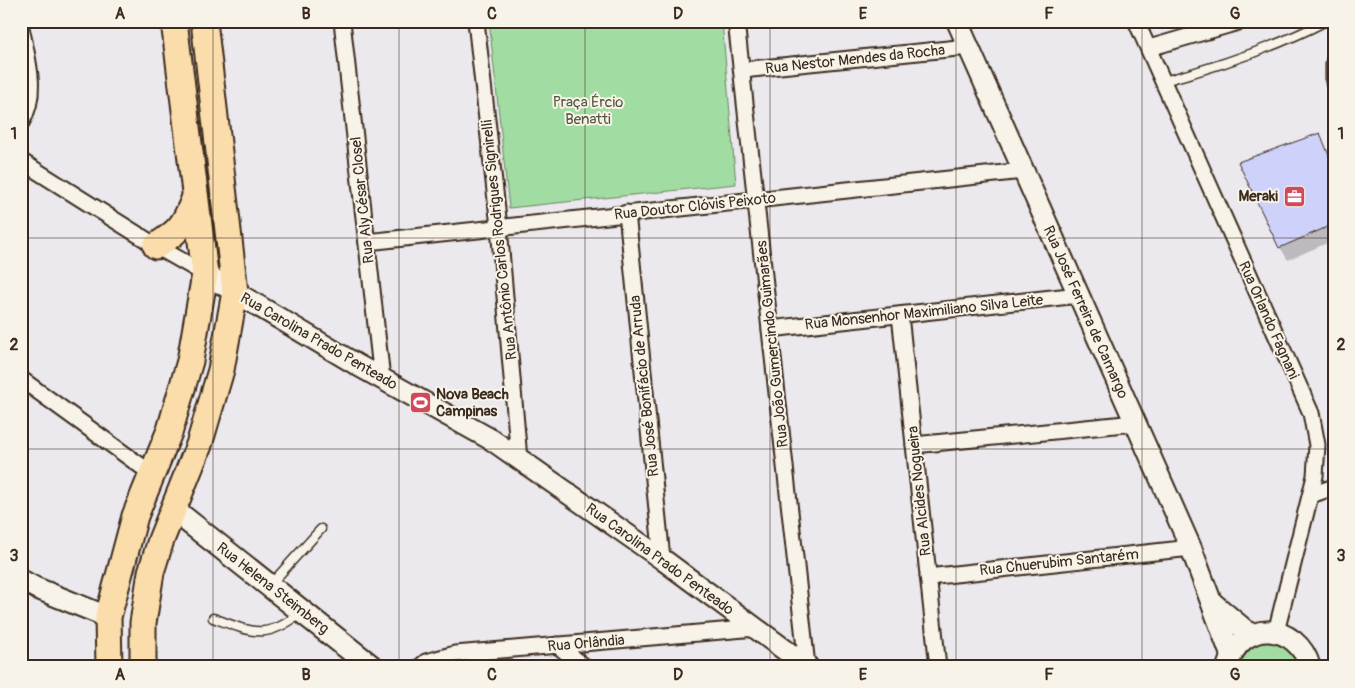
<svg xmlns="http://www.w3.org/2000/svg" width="1355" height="688" font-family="Pangolin,sans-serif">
<rect width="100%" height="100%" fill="#ebe9ee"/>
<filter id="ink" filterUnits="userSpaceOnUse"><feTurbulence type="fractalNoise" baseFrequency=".02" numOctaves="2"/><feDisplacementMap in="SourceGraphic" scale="10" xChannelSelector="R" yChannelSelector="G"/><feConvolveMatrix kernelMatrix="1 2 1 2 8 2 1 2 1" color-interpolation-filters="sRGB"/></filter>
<g filter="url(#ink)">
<g fill="#a1dca2" stroke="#6e8360">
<path d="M489 21H722L736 184 509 208Z"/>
<path d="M1266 639 1288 645 1302 667H1234L1244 648Z"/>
</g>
<path fill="#0003" d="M1319 135 1334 166V240L1288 260 1280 247Z"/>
<path fill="#ced2fb" stroke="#3b2a1e" d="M1320 133 1334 168V224L1279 248 1238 162Z"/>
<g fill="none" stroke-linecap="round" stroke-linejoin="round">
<defs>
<g id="service">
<path d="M1164 81C1220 66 1274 48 1326 21"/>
<path d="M270 585 321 529"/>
<path d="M213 618C252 632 265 641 301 613"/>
</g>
<g id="minor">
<path d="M342 21 382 379"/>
<path d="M476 21 499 227 519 459"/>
<path d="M736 21 807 666"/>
<path d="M1136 21 1311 413 1317 445 1315 476 1276 632"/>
<path d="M21 27C27 59 39 93 21 123"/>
<path d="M1149 48 1242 21"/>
<path d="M1334 62V83"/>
<path d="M742 70 968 47"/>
<path d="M21 161 156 246 205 274"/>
<path d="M627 213 662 559"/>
<path d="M367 242 1023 171"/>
<path d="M900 315 938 667"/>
<path d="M770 329 1079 295"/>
<path d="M21 379 152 474"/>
<path d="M914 445 1135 423"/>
<path d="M1311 495 1334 487"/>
<path d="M928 577 1191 548"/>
<path d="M557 645 585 667"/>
<path d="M420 667 426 662 455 654 756 628"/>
</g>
<g id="tertiary">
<path d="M957 21 1191 548 1231 655"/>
<path d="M205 274 359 366 492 440 662 559 808 667"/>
<path d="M21 580 36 588 108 617"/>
<path d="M1214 604 1251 635"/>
<path d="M1228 665C1241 618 1297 622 1310 667"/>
</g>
<path id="secondary" d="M174 510 372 667"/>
<g id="primary">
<path d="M156 246C181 230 184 225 195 197"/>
<path d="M109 667 108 617 135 516 170 430 190 361 205 274 174 21"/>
<path d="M143 667V623L151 572 161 540 199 445 221 370 235 292 204 21"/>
</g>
</defs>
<use href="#service" stroke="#3b2a1e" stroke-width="11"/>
<use href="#minor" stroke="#3b2a1e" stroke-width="19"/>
<use href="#tertiary" stroke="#3b2a1e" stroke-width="24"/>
<use href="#secondary" stroke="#3b2a1e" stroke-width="26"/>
<use href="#primary" stroke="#3b2a1e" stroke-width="29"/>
<path stroke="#3b2a1e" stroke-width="2.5" stroke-dasharray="4 4" stroke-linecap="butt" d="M21 606 26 601"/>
<use href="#service" stroke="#f7f3e8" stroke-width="8"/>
<use href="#minor" stroke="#f7f3e8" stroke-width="15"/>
<use href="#tertiary" stroke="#f7f3e8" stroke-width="20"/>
<use href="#secondary" stroke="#f7f3e8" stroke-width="22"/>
<use href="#primary" stroke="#faddab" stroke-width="25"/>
</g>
</g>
<path fill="none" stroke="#3b2a1e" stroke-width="1" stroke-opacity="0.55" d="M213 21V667M399 21V667M585 21V667M770 21V667M956 21V667M1142 21V667M21 238H1334M21 449H1334"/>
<defs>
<symbol id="office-square" viewBox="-11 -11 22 22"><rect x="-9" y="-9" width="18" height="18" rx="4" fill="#d1495b" stroke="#f7f3e8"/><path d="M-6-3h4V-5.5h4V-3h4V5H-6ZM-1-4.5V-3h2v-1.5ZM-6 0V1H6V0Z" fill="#fff"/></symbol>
<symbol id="stadium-square" viewBox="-11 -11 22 22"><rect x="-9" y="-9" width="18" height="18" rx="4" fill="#d1495b" stroke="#f7f3e8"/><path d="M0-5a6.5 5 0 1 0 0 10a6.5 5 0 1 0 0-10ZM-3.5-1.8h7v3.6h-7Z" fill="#fff"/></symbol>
</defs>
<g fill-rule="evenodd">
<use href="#office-square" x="1282" y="184" width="25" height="25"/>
<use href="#stadium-square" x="408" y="390" width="25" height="25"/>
</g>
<g text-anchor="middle" stroke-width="4" stroke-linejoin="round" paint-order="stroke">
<g font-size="15" fill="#3b2a1e" stroke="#f7f3e8">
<text transform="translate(855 59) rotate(-6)" y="5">Rua Nestor Mendes da Rocha</text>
<text transform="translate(362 200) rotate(-96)" y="5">Rua Aly César Closel</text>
<text transform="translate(695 206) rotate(-6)" y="5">Rua Doutor Clóvis Peixoto</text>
<text transform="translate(499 240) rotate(-96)" y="5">Rua Antônio Carlos Rodrigues Signirelli</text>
<text transform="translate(924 312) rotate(-6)" y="5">Rua Monsenhor Maximiliano Silva Leite</text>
<text transform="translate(1086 312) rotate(66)" y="5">Rua José Ferreira de Camargo</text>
<text transform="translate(1269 320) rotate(66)" y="5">Rua Orlando Fagnani</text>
<text transform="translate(319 341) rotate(30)" y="5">Rua Carolina Prado Penteado</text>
<text transform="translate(772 344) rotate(-96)" y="5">Rua João Gumercindo Guimarães</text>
<text transform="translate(644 386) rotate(-96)" y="5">Rua José Bonifácio de Arruda</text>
<text transform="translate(919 491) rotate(-96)" y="5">Rua Alcides Nogueira</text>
<text transform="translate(660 559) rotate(36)" y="5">Rua Carolina Prado Penteado</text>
<text transform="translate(1059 562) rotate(-6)" y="5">Rua Chuerubim Santarém</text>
<text transform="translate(273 588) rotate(38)" y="5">Rua Helena Steimberg</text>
<text transform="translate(586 643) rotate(-5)" y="5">Rua Orlândia</text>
</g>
<g font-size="15" fill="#54563f" stroke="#f7f3e8">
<text x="588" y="107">Praça Ércio<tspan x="588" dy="17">Benatti</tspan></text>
</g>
<g font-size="15" font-weight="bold" fill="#3b2a1e" stroke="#f7f3e8" text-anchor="end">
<text x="1278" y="201">Meraki</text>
<text x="436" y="399" text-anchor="start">Nova Beach<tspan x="436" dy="17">Campinas</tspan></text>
</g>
</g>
<rect width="1355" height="688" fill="none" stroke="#f7f3e8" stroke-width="55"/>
<rect x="28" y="28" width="1300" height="632" fill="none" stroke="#3b2a1e" stroke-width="2"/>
<g font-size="16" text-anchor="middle" font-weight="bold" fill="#3b2a1e">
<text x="120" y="19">A</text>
<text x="306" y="19">B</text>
<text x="492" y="19">C</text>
<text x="678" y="19">D</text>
<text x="863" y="19">E</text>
<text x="1049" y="19">F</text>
<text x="1235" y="19">G</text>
<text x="14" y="139">1</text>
<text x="1341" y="139">1</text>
<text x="14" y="350">2</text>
<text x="1341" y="350">2</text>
<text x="14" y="561">3</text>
<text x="1341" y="561">3</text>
<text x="120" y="680">A</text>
<text x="306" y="680">B</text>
<text x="492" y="680">C</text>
<text x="678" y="680">D</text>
<text x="863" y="680">E</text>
<text x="1049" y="680">F</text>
<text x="1235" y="680">G</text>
</g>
</svg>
